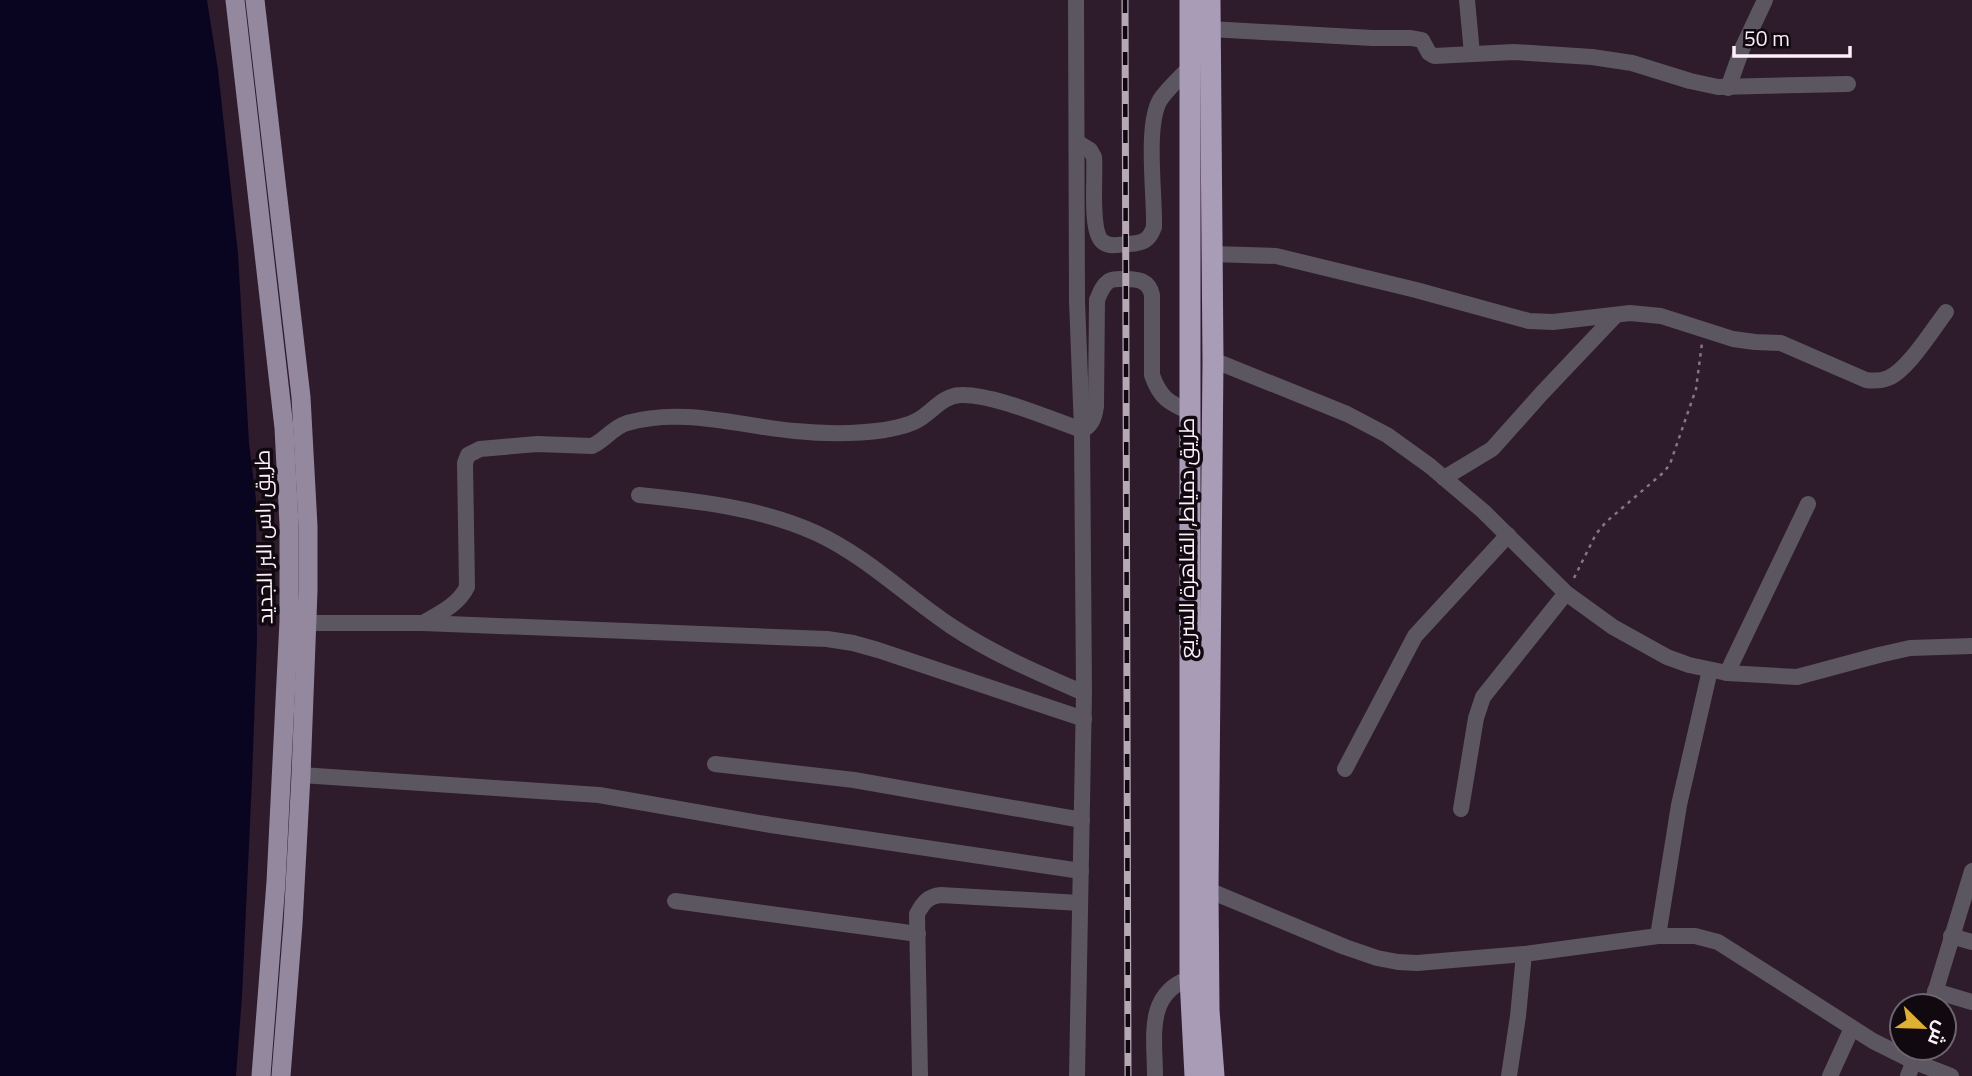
<svg xmlns="http://www.w3.org/2000/svg" width="1972" height="1076" font-family="'Titillium Web',Cairo,sans-serif">
<rect width="100%" height="100%" fill="#2e1b2c"/>
<path fill="#090521" d="M0 0H207L218 70 238 254 249 443 256 500 257 640 252 780 242 996 236 1076H0Z"/>
<g fill="none" stroke-linecap="round" stroke-linejoin="round">
<path stroke="#867584" stroke-width="2.5" stroke-dasharray="3.5 5" stroke-linecap="butt" d="M1574 578 1596 534 1606 522 1664 472 1670 464 1696 389 1702 343"/>
<g stroke="#5b5660" stroke-width="16">
<path d="M1076 0 1077 301 1082 430 1084 693 1077 1076"/>
<path d="M1467 0 1472 54"/>
<path d="M1210 29 1372 38H1411L1422 40 1429 53 1434 56 1514 52 1592 57 1632 63 1690 81 1718 87 1848 84"/>
<path d="M1728 88 1742 49 1765 0"/>
<path d="M1077 142 1090 150 1094 157C1096 175 1089 232 1103 242 1111 248 1120 244 1129 244 1143 243 1149 241 1154 227 1155 195 1145 126 1160 100 1168 88 1180 78 1190 67"/>
<path d="M1212 254 1276 256 1416 290 1529 321 1553 322 1630 313 1661 316 1733 339 1755 342 1781 343 1866 380C1873 381 1881 381 1888 378 1907 371 1933 329 1946 312"/>
<path d="M1213 360 1347 414 1387 435 1430 466 1483 511 1566 593 1613 627 1667 657 1689 665 1727 673 1797 677 1879 655 1910 648 1972 646"/>
<path d="M1444 478 1492 449 1542 393 1616 315"/>
<path d="M639 495C698 501 761 508 816 533 866 556 906 596 951 626 993 654 1038 673 1084 693"/>
<path d="M307 623H423L827 639 853 643 878 650 1084 719"/>
<path d="M423 623C440 613 458 605 467 587L465 463 468 455 480 449 537 444 592 446C605 440 612 428 627 423 683 407 739 426 795 431 825 434 856 434 885 430 895 428 907 426 916 421 931 414 942 395 961 395 994 394 1050 419 1082 430 1092 426 1095 415 1096 406L1097 300C1100 293 1102 286 1109 281 1114 278 1120 279 1126 279 1139 279 1149 281 1152 295V375C1160 398 1169 403 1190 412"/>
<path d="M1727 673 1808 504"/>
<path d="M715 764 854 780 1082 820"/>
<path d="M1345 769 1415 636 1508 535"/>
<path d="M301 775 599 795 771 825 1081 871"/>
<path d="M1461 809 1476 718 1483 697 1566 593"/>
<path d="M1208 890 1345 947 1377 958 1398 962 1417 963 1524 954 1658 936H1695L1718 942 1873 1041 1915 1062 1951 1076"/>
<path d="M675 901 918 934"/>
<path d="M1658 936 1679 805 1710 670"/>
<path d="M1951 936 1972 942"/>
<path d="M1935 991 1972 1002"/>
<path d="M1931 1006 1972 871"/>
<path d="M920 1076 917 914C923 903 928 896 941 895L1080 903"/>
<path d="M1155 1076C1155 1037 1145 994 1190 978"/>
<path d="M1509 1076 1518 1016 1524 954"/>
<path d="M1830 1076 1852 1028"/>
<path d="M1908 1076 1919 1048"/>
</g>
<g stroke="#93889e" stroke-width="19">
<path d="M235 0 284 428 289 524V621L276 882 261 1076"/>
<path d="M255 0 301 397 308 526V591L301 775 293 924 281 1076"/>
</g>
<g stroke="#a99cb7" stroke-width="21">
<path d="M1190 0V978L1195 1076"/>
<path d="M1210 0 1213 360 1208 890 1209 1010 1214 1076"/>
</g>
<defs>
<path id="rail" d="M1125 0 1128 1076"/>
</defs>
<use href="#rail" stroke="#b7a8b5" stroke-width="7"/>
<use href="#rail" stroke="#110910" stroke-width="4.5" stroke-dasharray="13" stroke-linecap="butt"/>
</g>
<g text-anchor="middle" stroke-width="7" stroke-linejoin="round" paint-order="stroke">
<g font-size="21" fill="#fdf0fb" stroke="#110910">
<text transform="translate(264 537) rotate(-91)" y="7">طريق راس البر الجديد</text>
<text transform="translate(1187 538) rotate(-90)" y="7">طريق دمياط, القاهرة السريع</text>
</g>
</g>
<g transform="translate(1923 1027) rotate(113)"><circle r="33" fill="#110910" stroke="#6f656e" stroke-width="2"/>
<path d="M0-5L12 26L0 18L-12 26Z" fill="#dfb034"/>
<text y="-10" font-size="19" font-weight="bold" text-anchor="middle" fill="#fdf0fb">ش</text>
</g>
<path d="M1734 46v10h116v-10" fill="none" stroke="#fdf0fb" stroke-width="3.5"/>
<text x="1744" y="46" font-size="21" fill="#fdf0fb" stroke="#110910" stroke-width="5" paint-order="stroke">50 m</text>
</svg>
